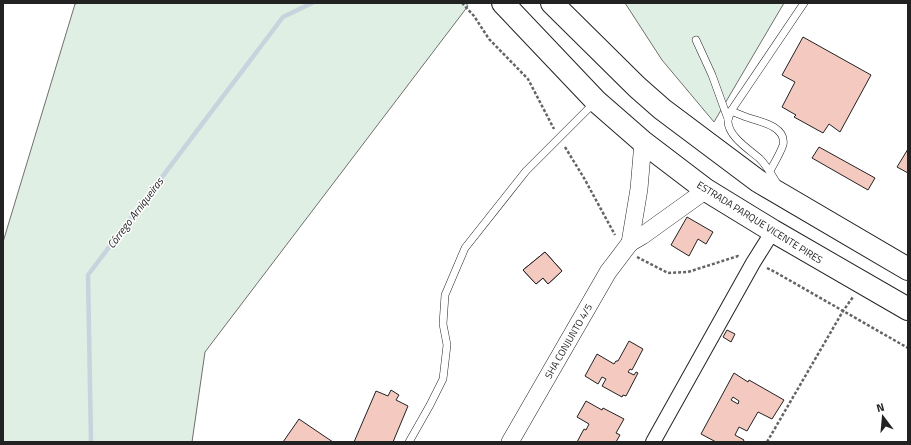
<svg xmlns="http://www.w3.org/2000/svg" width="911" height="445" font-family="'Titillium Web',sans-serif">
<rect width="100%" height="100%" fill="#fff"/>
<g fill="#e0efe3" stroke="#6f6f6f">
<path d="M79 3H466L468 6 205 352 192 442H3V242L75 4Z"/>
<path d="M625 3H784L714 122 662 60Z"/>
</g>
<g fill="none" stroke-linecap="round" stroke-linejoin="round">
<path stroke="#c7d3dd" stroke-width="4.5" d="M91 442 88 275 283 17 312 3"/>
</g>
<g fill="#f3c9c0" stroke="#222" fill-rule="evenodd">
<path d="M803 37 871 75 840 132 829 124 823 133 794 117 796 115 782 107 795 82 782 75Z"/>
<path d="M819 147 875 178 868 190 812 158Z"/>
<path d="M908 149V173L897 167Z"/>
<path d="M687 217 713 232 706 244 698 239 689 256 671 245Z"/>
<path d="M545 252 562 271 548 284 543 278 536 284 523 270Z"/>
<path d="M545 252 562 271 548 284 543 278 536 284 523 270Z"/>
<path d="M727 330 735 334 731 342 723 337Z"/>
<path d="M629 341 643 349 632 370 630 369 628 372 634 375 636 372 638 373 626 396 623 395 622 397 602 386 606 379 602 377 598 384 585 376 597 354 614 364 616 361H618Z"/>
<path d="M734 373 748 382 749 380 784 400 772 419 758 412 747 431 739 427 735 435 744 440 743 442H716L701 434ZM733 397 739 401 738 404 731 400Z"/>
<path d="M391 390 399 395 396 400 408 406 393 442H354L376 391 388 396Z"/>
<path d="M586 401 602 410 603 408 624 419 616 433 620 435 616 442H577L584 429 586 430 589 424 577 417Z"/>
<path d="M299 419 324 436 333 442H283Z"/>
</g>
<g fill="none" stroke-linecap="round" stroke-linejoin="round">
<defs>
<g id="service">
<path d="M696 40 712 75 728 119"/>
<path d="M731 111C736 113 741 115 746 117 758 121 787 126 783 145 780 154 774 163 770 171"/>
<path d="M778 185C772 176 768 167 760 159 750 150 727 136 728 120 729 117 730 114 731 111L804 3"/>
<path d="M409 442 430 405 443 379 447 345 443 324 445 295 465 248 526 171 594 103"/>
</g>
<path id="minor" d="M653 442 753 263 773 231"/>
<g id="tertiary">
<path d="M630 243 639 189 643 142"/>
<path d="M510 442 608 272 630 243 642 236 706 190"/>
</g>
<g id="primary">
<path d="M503 3 596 101 643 142 706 190 773 231 908 309"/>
<path d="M552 3 637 87 662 109 758 181 908 269"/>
</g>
</defs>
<use href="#service" stroke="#222" stroke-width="8"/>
<use href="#minor" stroke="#222" stroke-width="16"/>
<use href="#tertiary" stroke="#222" stroke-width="18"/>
<use href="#primary" stroke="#222" stroke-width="24"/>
<g stroke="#646464" stroke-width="2.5" stroke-dasharray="3 2" stroke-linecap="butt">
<path d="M462 3 474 16 489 39 528 79 554 129"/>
<path d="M565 147 584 178 615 235"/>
<path d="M637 257 668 273 688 272 738 256 740 257"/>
<path d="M767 268 775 272 908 348"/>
<path d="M767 442 843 311 853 297"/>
</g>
<use href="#service" stroke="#fff" stroke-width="7"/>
<use href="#minor" stroke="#fff" stroke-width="14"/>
<use href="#tertiary" stroke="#fff" stroke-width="17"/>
<use href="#primary" stroke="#fff" stroke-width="22"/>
</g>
<g text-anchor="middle" stroke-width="3" stroke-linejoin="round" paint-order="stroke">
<g font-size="10" fill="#222" stroke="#fff">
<text transform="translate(760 222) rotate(32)" y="4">ESTRADA PARQUE VICENTE PIRES</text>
<text transform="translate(568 341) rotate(-60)" y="4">SHA CONJUNTO 4/5</text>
</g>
<g font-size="11" font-style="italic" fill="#222" stroke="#fff">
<text transform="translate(135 213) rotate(-53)" y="4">Córrego Arniqueiras</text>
</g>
</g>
<rect width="911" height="445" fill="none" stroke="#222222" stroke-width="8"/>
<g transform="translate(883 417) rotate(344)" stroke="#ffffff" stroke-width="3" paint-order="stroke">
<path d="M0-3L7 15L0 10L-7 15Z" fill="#222222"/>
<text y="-6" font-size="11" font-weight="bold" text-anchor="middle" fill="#222222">N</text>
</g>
</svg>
